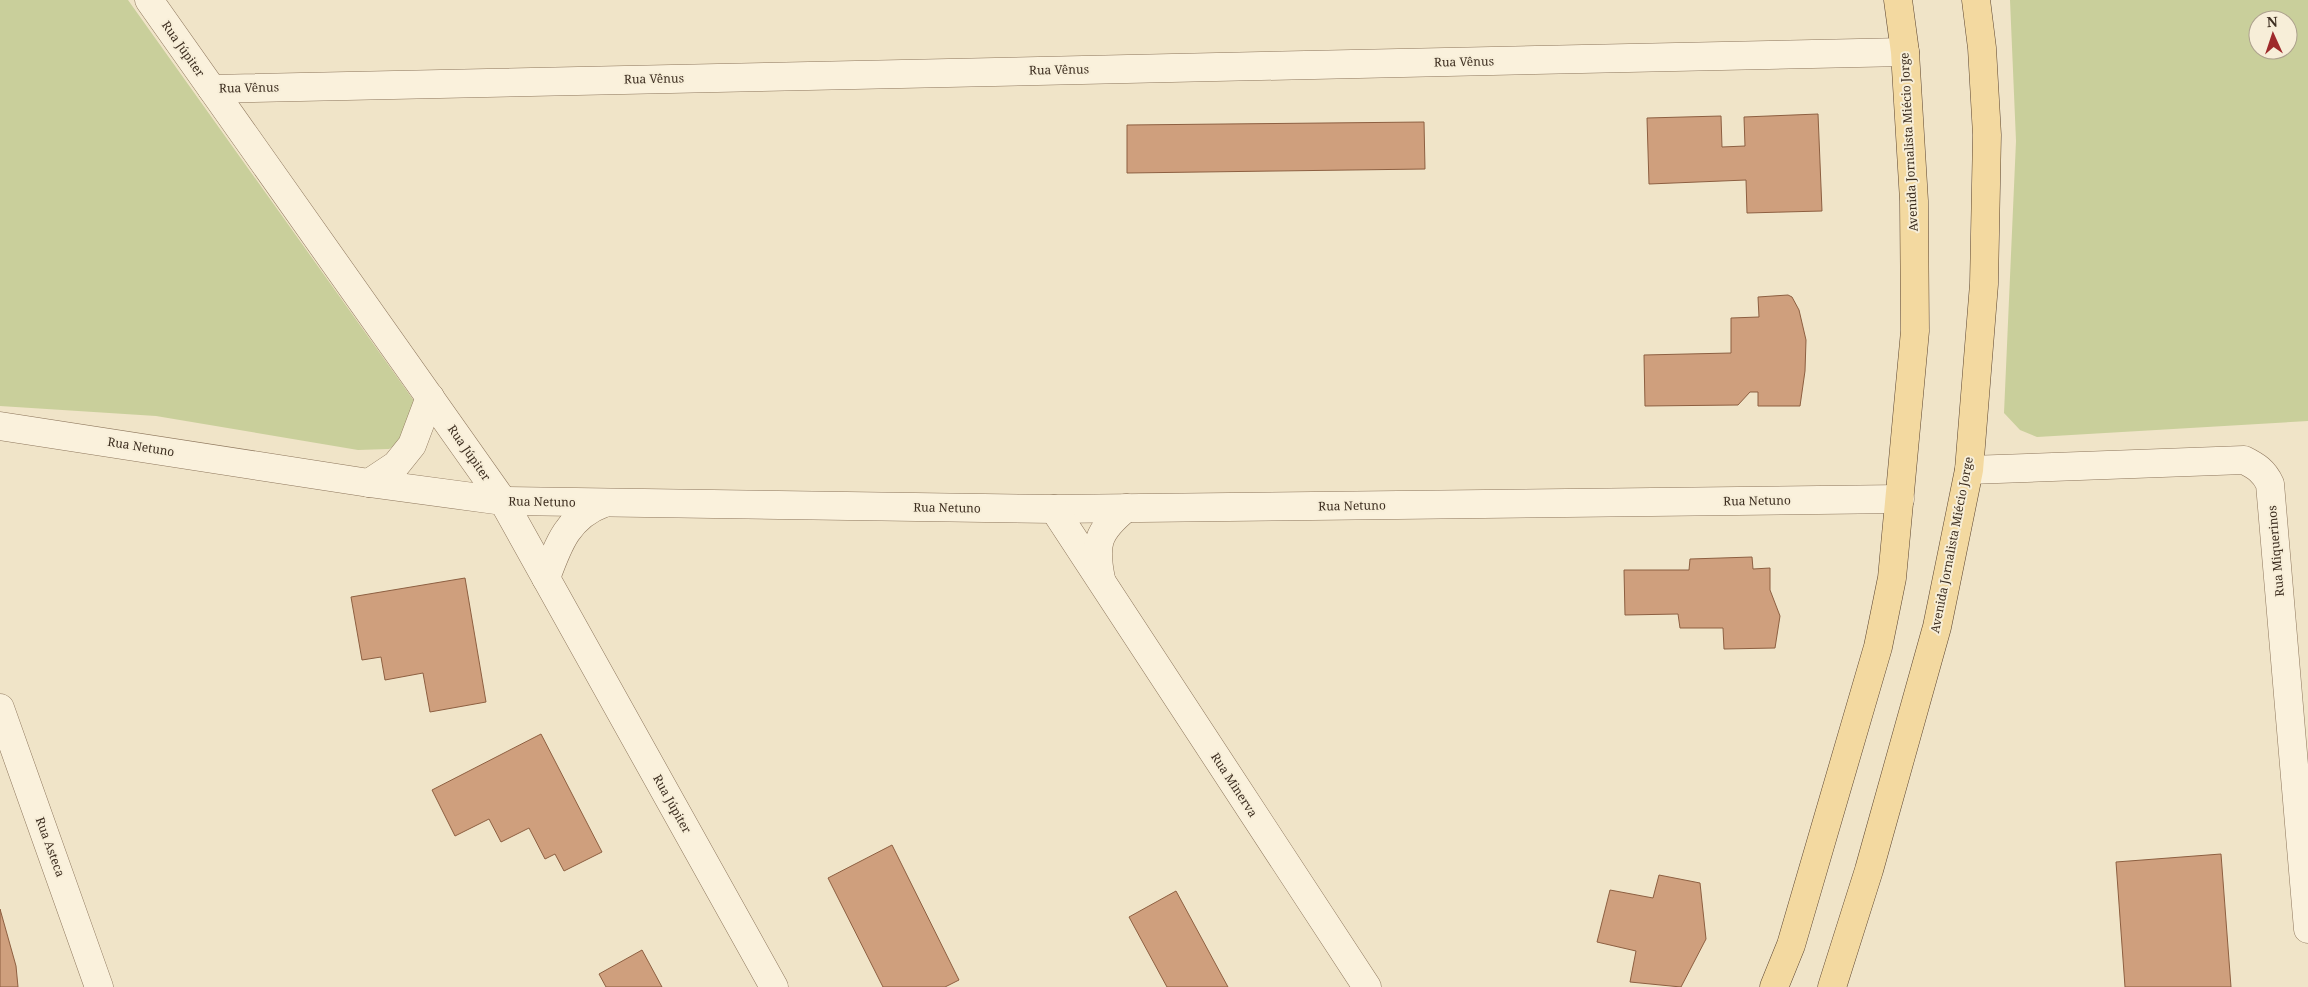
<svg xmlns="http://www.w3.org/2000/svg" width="2308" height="987" font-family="'Noto Serif',serif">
<rect width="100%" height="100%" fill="#f0e4c8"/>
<g fill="#c9cf9b" fill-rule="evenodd">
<path d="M0 0H128L417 405 409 435 389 449 358 450 156 416 0 406Z"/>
<path d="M2010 0H2308V421L2037 437 2020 430 2004 413 2016 141ZM2258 20H2288V50H2258Z"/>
</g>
<g fill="#cf9f7d" stroke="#8d5f41">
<path d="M1818 114 1822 211 1747 213 1746 180 1649 184 1647 118 1721 116 1722 147 1745 146 1744 117Z"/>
<path d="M1424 122 1425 169 1127 173V125Z"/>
<path d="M1788 295 1792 297 1799 310 1806 340 1805 371 1800 406H1758V392H1750L1738 405 1645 406 1644 355 1731 353V318L1759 317 1758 297Z"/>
<path d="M1752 557 1753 569 1770 568V590L1780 616 1775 648 1724 649 1723 628H1680L1678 614 1625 615 1624 570H1689L1690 559Z"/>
<path d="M465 578 486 702 430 712 423 673 385 680 381 657 362 660 351 597Z"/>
<path d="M541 734 602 852 564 871 555 854 545 859 529 828 501 842 489 819 455 836 432 790Z"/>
<path d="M892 845 959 980 945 987H883L828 878Z"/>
<path d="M2221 854 2231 987H2125L2116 862Z"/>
<path d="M1659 875 1700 883 1706 939 1681 987 1630 982 1636 951 1597 942 1610 890 1653 898Z"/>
<path d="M1176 891 1228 987H1167L1129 917Z"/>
<path d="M0 909 16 966 18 987H0Z"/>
<path d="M642 950 662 987H606L599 974Z"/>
</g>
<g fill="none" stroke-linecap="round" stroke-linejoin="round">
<defs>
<g id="minor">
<path d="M149 0 503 501 774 987"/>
<path d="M212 89 1905 52"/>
<path d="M0 426 369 483 503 501 1054 509 1900 499"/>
<path d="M1969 470 2244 460C2256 466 2264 471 2270 484L2308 929"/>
<path d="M369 483 396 465 412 445 430 397"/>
<path d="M1054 509 1367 987"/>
<path d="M546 578C558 545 568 516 604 503"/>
<path d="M1101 579C1094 544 1097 532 1126 508"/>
<path d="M0 708 99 987"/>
</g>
<g id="major">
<path d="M1774 987 1791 945 1878 647 1892 578 1915 331 1914 201 1905 52 1898 0"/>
<path d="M1832 987 1869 870 1937 627 1969 470 1984 284 1987 135 1982 48 1976 0"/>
</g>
</defs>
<use href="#minor" stroke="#8d765c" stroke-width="29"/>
<use href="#major" stroke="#5b4430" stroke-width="29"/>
<use href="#minor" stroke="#faf1dc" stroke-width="28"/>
<use href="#major" stroke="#f3d9a0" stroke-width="28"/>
</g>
<g text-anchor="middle" stroke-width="4" stroke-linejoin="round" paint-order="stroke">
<g font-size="12" fill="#3d2e20" stroke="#f7eed8">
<text transform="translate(183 49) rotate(55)" y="4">Rua Júpiter</text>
<text transform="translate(1464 62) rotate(-1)" y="4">Rua Vênus</text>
<text transform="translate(1059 70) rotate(-1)" y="4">Rua Vênus</text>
<text transform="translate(654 79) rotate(-1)" y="4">Rua Vênus</text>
<text transform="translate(249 88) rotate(-1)" y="4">Rua Vênus</text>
<text transform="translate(1909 142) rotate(-93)" y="4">Avenida Jornalista Miécio Jorge</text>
<text transform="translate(141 447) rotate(9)" y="4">Rua Netuno</text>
<text transform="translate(469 453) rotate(55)" y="4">Rua Júpiter</text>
<text transform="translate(1757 501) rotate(-1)" y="4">Rua Netuno</text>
<text transform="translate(542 502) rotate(1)" y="4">Rua Netuno</text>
<text transform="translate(1352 506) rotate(-1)" y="4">Rua Netuno</text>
<text transform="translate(947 508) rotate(1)" y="4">Rua Netuno</text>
<text transform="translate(1952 545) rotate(-79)" y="4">Avenida Jornalista Miécio Jorge</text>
<text transform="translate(2276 551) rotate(-95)" y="4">Rua Miquerinos</text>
<text transform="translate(1234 785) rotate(57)" y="4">Rua Minerva</text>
<text transform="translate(672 804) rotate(61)" y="4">Rua Júpiter</text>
<text transform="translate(50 847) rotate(70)" y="4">Rua Asteca</text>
</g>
</g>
<g transform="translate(2273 35) rotate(357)"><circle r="24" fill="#f7eed8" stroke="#ada18e"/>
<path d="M0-4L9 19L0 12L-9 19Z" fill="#9e2a2b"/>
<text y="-8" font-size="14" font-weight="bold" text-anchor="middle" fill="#3d2e20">N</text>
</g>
</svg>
